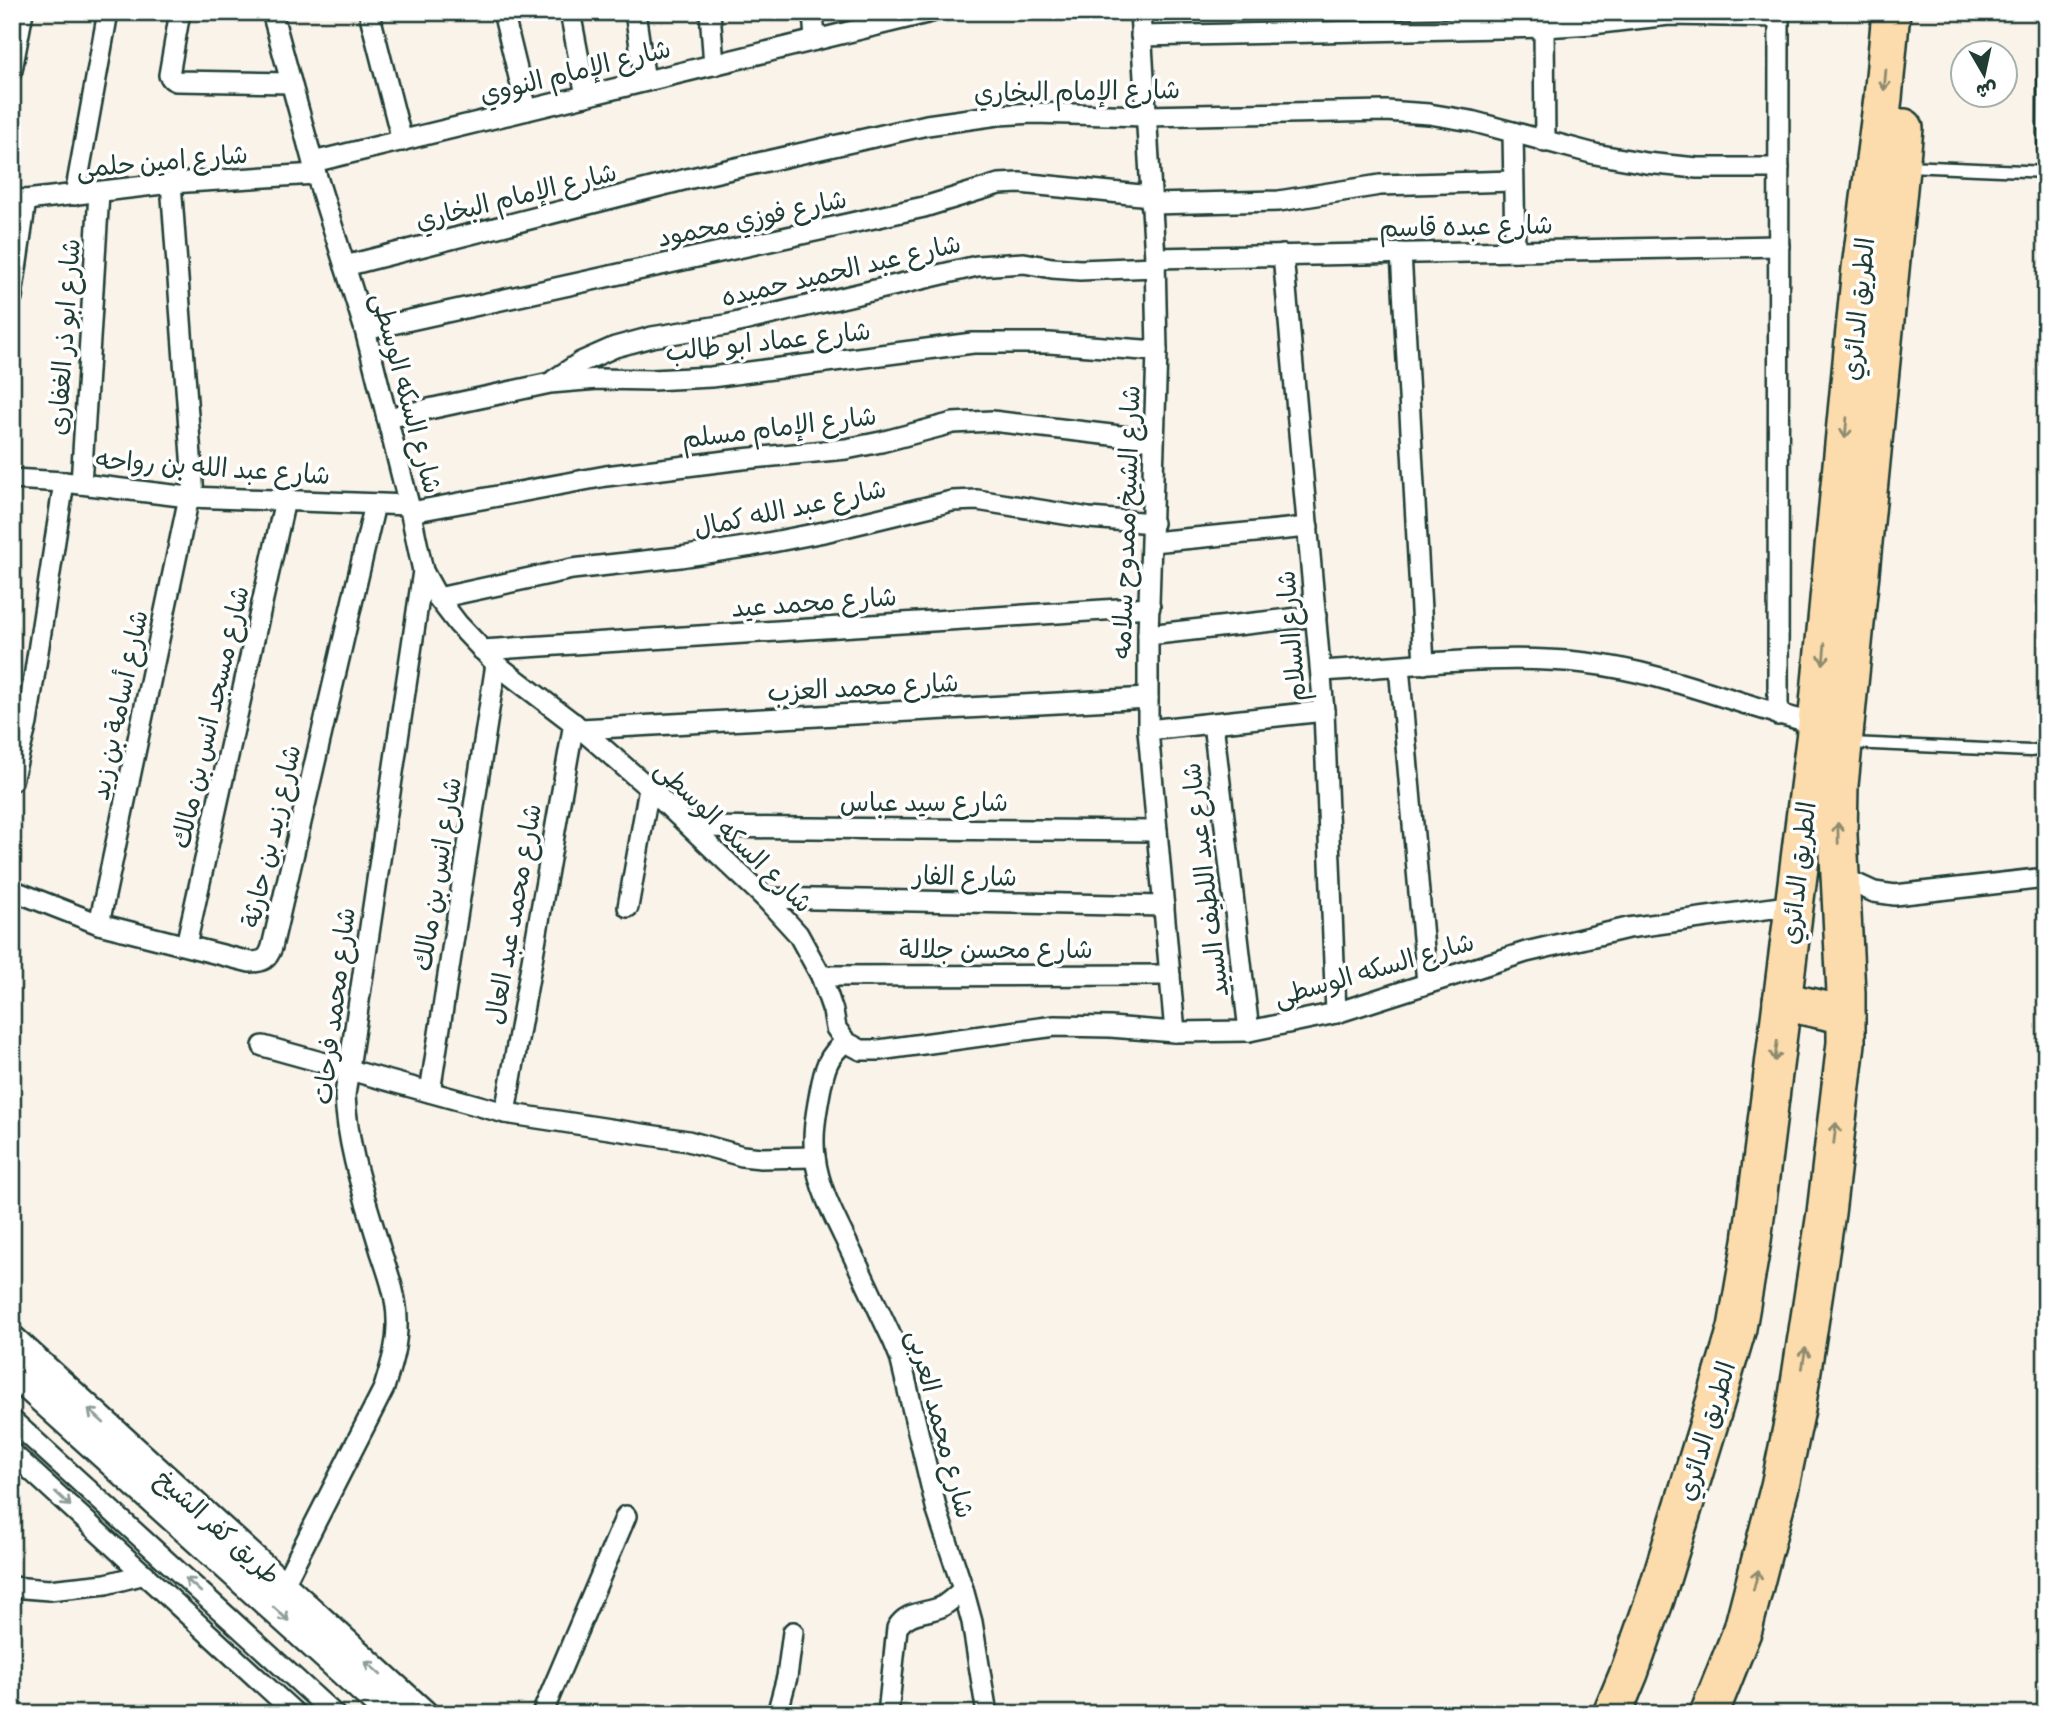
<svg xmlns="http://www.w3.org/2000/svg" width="2058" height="1726" font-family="Itim,'Playpen Sans Arabic',sans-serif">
<rect width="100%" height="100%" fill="#faf3ea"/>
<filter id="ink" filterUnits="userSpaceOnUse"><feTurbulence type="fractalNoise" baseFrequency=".0143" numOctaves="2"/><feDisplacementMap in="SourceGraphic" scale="14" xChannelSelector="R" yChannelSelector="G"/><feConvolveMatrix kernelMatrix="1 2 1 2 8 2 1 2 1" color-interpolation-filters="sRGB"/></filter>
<g filter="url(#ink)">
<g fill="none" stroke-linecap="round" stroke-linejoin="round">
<defs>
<g id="lane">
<path d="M2044 12 2043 134 2046 207"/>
<path d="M1907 166 2046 172"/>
<path d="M1851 743 2030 751 2046 749"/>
</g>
<g id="street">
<path d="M180 12 169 75 172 79 176 81 291 83"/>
<path d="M272 12 316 174 365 330 409 505 423 571 438 598 458 624 496 664 581 729 649 788 765 898 798 934 821 976 833 1011 836 1028 846 1042 861 1050H879L1055 1026 1110 1027 1175 1032 1249 1031 1336 1013 1526 952 1628 928 1794 905"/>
<path d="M369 12 402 141"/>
<path d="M503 12 527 110"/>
<path d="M570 12 586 96"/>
<path d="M635 12 645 81"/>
<path d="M710 12 714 65"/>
<path d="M813 12 815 40"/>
<path d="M1140 12 1155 258 1157 351 1148 635V730L1175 1032"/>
<path d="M1544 27 1545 142"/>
<path d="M1141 36 1544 27 1592 24 1669 15 1779 17"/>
<path d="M12 70 23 12"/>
<path d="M1513 132 1515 251"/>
<path d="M313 162 931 12"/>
<path d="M171 183 194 497"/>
<path d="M75 195 108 12"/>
<path d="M12 199 26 200 171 183 316 174"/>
<path d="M1151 204 1279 201 1380 185 1513 181"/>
<path d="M1401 253 1424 664"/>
<path d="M1283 255 1324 711 1336 1013"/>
<path d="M1155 258 1779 246"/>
<path d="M345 266 687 179 927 125 998 115 1033 113 1146 116 1386 111 1429 114 1471 121 1595 154 1646 163 1697 168H1779"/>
<path d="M12 297 26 200"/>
<path d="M365 330 924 207 999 184 1020 183 1151 196"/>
<path d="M554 380 581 362 615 347 652 337 726 325 977 266 1024 263 1052 268 1080 270 1155 267"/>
<path d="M387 418 550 383 598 379 652 380 711 377 973 343H1049L1157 351"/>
<path d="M12 479 64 482 189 497 409 505"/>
<path d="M81 484 99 193"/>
<path d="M411 512 606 476 742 459 846 449 881 442 953 423 992 421 1154 440"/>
<path d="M1152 542 1308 527"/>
<path d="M438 598 572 569 680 557 752 546 824 532 952 501 977 500 1089 518 1153 523"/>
<path d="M1148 635 1316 616"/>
<path d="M482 650 1150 607"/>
<path d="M1399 666 1427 983"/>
<path d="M1321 671C1408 666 1499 653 1586 663 1665 672 1740 706 1817 724"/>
<path d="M1778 715 1779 12"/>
<path d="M1213 723 1249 1031"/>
<path d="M581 729 1148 698"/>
<path d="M1148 730 1324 711"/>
<path d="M12 781 27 723 64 482"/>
<path d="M691 827 1157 831"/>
<path d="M1839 876 1874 892 1895 895 2046 878"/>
<path d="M12 890 99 924 250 962C263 962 268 959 272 947L375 504"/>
<path d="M765 898 1164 906"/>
<path d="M628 907 649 788"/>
<path d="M99 924 189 497"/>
<path d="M186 945 285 500"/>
<path d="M821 976 1170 975"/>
<path d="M846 1042C827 1055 824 1071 820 1092 816 1114 812 1135 815 1157 819 1189 835 1218 849 1247 864 1278 878 1309 893 1340L900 1357 937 1511 963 1589 972 1622 987 1714"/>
<path d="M263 1046 505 1113 688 1141 742 1156 761 1158 815 1157"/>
<path d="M430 1092 496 664"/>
<path d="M505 1113 574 723"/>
<path d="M12 1420 334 1714"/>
<path d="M12 1453 296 1714"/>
<path d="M283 1586 384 1388C391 1365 398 1344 397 1320 397 1297 388 1273 381 1252 366 1201 347 1149 345 1095L423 571"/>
<path d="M12 1587 49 1590 106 1584 145 1574"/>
<path d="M542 1714 626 1516"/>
<path d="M777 1714 787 1677 793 1632"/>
<path d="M888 1714 897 1628C907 1611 924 1614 941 1607 950 1602 956 1596 963 1589"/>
</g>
<g id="secondary">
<path d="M12 1340 423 1714"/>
<path d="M12 1371 391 1714"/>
</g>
<g id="highway">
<path d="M1782 1001 1846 1015"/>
<path d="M1612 1714 1629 1673 1655 1599 1709 1423 1737 1328 1752 1241 1817 724 1861 268 1883 98 1891 12"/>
<path d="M1709 1714 1743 1629 1780 1486 1796 1409 1826 1213 1846 1043V993L1838 835 1839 785 1904 128"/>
</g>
</defs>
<use href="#lane" stroke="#1f3d34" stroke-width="15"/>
<use href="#street" stroke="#1f3d34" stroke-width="24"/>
<use href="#secondary" stroke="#1f3d34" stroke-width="33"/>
<use href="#highway" stroke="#1f3d34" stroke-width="42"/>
<use href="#lane" stroke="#fff" stroke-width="10"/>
<use href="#street" stroke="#fff" stroke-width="19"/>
<use href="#secondary" stroke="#fff" stroke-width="28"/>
<use href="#highway" stroke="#fcdcac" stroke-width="37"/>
</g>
<defs><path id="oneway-shaft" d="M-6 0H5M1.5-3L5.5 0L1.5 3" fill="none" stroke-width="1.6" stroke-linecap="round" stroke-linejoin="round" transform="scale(1.75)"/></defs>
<g stroke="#8e8c70">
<use href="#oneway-shaft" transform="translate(1885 80) rotate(95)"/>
<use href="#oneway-shaft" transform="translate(1846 428) rotate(95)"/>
<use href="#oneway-shaft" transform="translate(1824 654) rotate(95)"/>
<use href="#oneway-shaft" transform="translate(1838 833) rotate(-91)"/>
<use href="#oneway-shaft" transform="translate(1776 1051) rotate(97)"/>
<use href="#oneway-shaft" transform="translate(1835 1133) rotate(-83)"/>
<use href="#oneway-shaft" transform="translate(1804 1358) rotate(-81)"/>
<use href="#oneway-shaft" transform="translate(1756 1580) rotate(-75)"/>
</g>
<g stroke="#8f9e9a">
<use href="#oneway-shaft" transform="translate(96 1416) rotate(-138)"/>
<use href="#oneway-shaft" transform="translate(63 1499) rotate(43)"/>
<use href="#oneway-shaft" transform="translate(193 1585) rotate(-138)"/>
<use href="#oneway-shaft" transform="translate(281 1614) rotate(42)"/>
<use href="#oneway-shaft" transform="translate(373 1668) rotate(-138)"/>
</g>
</g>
<g text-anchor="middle" stroke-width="7" stroke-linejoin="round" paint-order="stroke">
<g font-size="26" fill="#1f3d34" stroke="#fff">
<text transform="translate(575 71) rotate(-14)" y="9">شارع الإمام النووي</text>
<text transform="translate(1077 91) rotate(-1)" y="9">شارع الإمام البخاري</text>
<text transform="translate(162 161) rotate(-5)" y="9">شارع امين حلمى</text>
<text transform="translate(516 196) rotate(-14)" y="9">شارع الإمام البخاري</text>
<text transform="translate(752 218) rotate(-12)" y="9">شارع فوزي محمود</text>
<text transform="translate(1466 226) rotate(-1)" y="9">شارع عبده قاسم</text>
<text transform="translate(841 270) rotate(-13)" y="9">شارع عبد الحميد حميده</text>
<text transform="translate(1858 309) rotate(-84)" y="9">الطريق الدائري</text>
<text transform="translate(64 337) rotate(-86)" y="9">شارع ابو ذر الغفارى</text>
<text transform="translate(768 341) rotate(-6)" y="9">شارع عماد ابو طالب</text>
<text transform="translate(407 393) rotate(75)" y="9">شارع السكه الوسطى</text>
<text transform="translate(779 427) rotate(-7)" y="9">شارع الإمام مسلم</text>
<text transform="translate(213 467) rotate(4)" y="9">شارع عبد الله بن رواحه</text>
<text transform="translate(790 508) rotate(-12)" y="9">شارع عبد الله كمال</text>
<text transform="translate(1126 522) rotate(-88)" y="9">شارع الشيخ ممدوح سلامه</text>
<text transform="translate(814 602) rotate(-4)" y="9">شارع محمد عيد</text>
<text transform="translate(1291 636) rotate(-95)" y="9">شارع السلام</text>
<text transform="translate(863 687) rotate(-3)" y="9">شارع محمد العزب</text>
<text transform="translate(119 705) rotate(-78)" y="9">شارع أسامة بن زيد</text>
<text transform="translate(210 717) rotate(-77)" y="9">شارع مسجد انس بن مالك</text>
<text x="924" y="811">شارع سيد عباس</text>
<text transform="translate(271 836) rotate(-77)" y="9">شارع زيد بن حارثة</text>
<text transform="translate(734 836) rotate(44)" y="9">شارع السكه الوسطى</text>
<text transform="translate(1798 873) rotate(-83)" y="9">الطريق الدائري</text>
<text transform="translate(437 874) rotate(-81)" y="9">شارع انس بن مالك</text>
<text transform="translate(965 876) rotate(1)" y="9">شارع الفار</text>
<text transform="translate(1205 880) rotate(-97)" y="9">شارع عبد اللطيف السيد</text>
<text transform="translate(513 914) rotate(-80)" y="9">شارع محمد عبد العال</text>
<text x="996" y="958">شارع محسن جلالة</text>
<text transform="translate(1374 969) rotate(-16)" y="9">شارع السكه الوسطى</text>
<text transform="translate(334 1006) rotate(-83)" y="9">شارع محمد فرحات</text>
<text transform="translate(941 1424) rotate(75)" y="9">شارع محمد العربى</text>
<text transform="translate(1706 1431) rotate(-73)" y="9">الطريق الدائري</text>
<text transform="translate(218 1527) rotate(42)" y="9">طريق كفر الشيخ</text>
</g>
</g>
<rect width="2058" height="1726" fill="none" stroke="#fff" stroke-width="42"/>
<rect x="21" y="21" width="2016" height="1684" fill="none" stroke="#1f3d34" stroke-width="2.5" filter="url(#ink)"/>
<g transform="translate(1984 74) rotate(171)"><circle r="33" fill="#ffffff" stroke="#a5b1ae" stroke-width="2"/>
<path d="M0-5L12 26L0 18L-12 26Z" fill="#1f3d34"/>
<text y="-10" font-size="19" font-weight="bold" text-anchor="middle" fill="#1f3d34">ش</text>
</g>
</svg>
